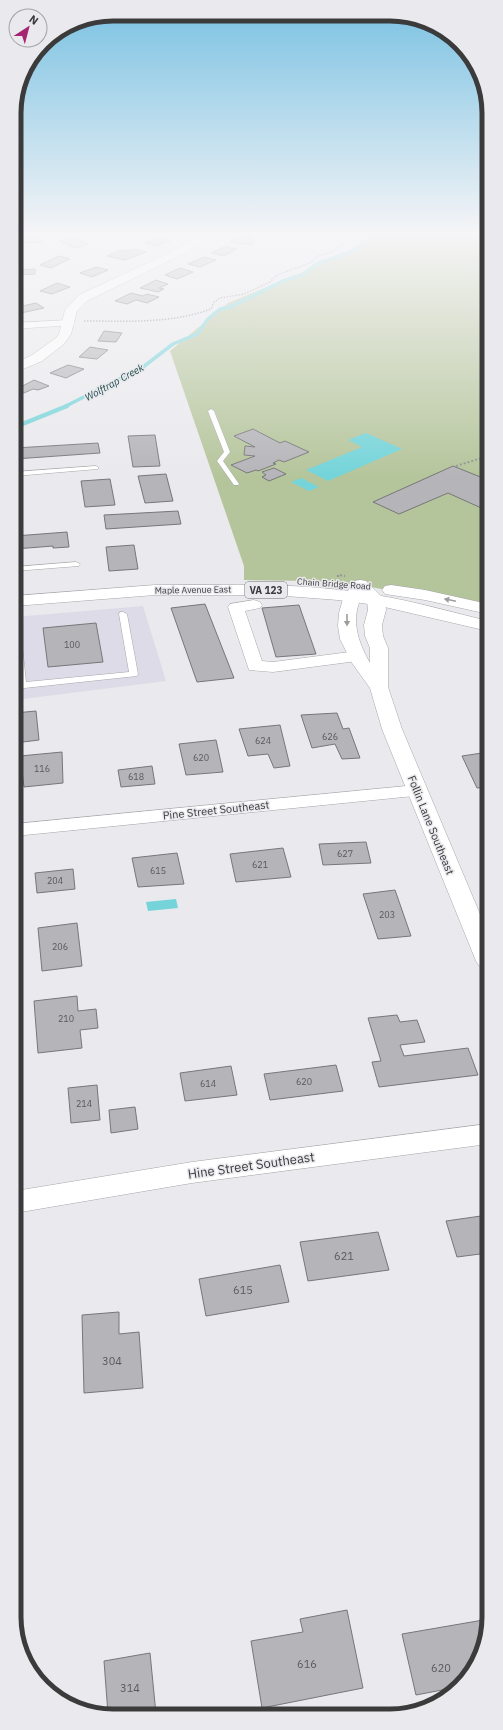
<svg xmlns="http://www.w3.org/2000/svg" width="503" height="1730" font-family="'IBM Plex Sans',sans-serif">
<rect width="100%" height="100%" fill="#eae9ed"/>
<path fill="#dddbe7" d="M143 606 166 681 15 700V617Z"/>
<path fill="#b5c59b" d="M369 235H487L488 609 360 585 316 581 244 580V566L170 351 228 303 328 262 352 249 369 237Z"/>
<g fill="#74d4d9">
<path d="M366 433 402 449 328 481 306 470 362 447 348 440Z"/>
<path d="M301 478 319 487 309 491 291 482Z"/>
<path d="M176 899 178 908 148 911 146 902Z"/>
</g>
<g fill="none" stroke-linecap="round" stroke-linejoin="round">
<path stroke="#74d4d9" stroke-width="3.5" d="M64 407 143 367 173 344 197 334 208 319 220 309 230 307 283 281 302 275 317 264 358 249 370 238V235"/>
<path stroke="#74d4d9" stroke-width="4.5" d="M15 427 67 406"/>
</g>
<g fill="#b5b5b9" stroke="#77767a">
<path d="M240 235 254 237 249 241 255 242 251 245 230 242Z"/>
<path d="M42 237V242L14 243V238Z"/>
<path d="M71 237 89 244 76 248 58 241Z"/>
<path d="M160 237 172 240 156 246 145 243Z"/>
<path d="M224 247 237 249 224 256 211 253Z"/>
<path d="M134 249 146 252 125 260 107 256 121 250 127 251Z"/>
<path d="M59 256 70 259 51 268 40 265Z"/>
<path d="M204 257 216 260 200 267 188 264Z"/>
<path d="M96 267 108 270 92 277 80 273Z"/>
<path d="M180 268 193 272 177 279 165 275Z"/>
<path d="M35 269V274L14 275V270Z"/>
<path d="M156 280 168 284 159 288 164 289 158 292 140 288Z"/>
<path d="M57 283 70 287 52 294 40 291Z"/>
<path d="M131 293 143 296 147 294 159 297 147 303 136 300 127 304 115 301Z"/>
<path d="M36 303 44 308 21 313 14 309V308Z"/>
<path d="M104 331 122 333 116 342 98 341Z"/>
<path d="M14 338H21L22 344H14Z"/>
<path d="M90 347 108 350 97 359 79 357Z"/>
<path d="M68 365 84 369 66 378 50 373Z"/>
<path d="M34 380 49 386 38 390 33 389 24 393 15 390Z"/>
<path d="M253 429 280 443 285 441 309 452 284 462 279 460 273 463 276 464 258 471 256 470 247 473 231 465 255 456 244 455 245 446 255 447 234 436Z"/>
<path d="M155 435 160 466 133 467 128 436Z"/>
<path d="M98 443 100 453 15 459V448Z"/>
<path d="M453 466 488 480V511L448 493 399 514 373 502Z"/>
<path d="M274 468 286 474 269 481 262 477 266 475 262 472Z"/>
<path d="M166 474 173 501 145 503 138 476Z"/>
<path d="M110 479 115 505 85 507 81 481Z"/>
<path d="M178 511 181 524 106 529 104 515Z"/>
<path d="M67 532 69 547 53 548V546L15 549V536Z"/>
<path d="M134 545 138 569 109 571 106 547Z"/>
<path d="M205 604 234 678 197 682 171 608Z"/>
<path d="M299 605 316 654 276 657 262 608Z"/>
<path d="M96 623 103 662 48 667 43 628Z"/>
<path d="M36 711 39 740 15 743V713Z"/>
<path d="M337 713 343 729 349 728 360 758 342 759 335 744 312 748 301 715Z"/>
<path d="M280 725 290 766 274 768 268 754 248 756 239 729Z"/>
<path d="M216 740 223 772 186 775 179 744Z"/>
<path d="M62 752 63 783 24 787 20 756Z"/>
<path d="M482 753 485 759H488V787L477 788 462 756Z"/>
<path d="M152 766 155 784 121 787 118 770Z"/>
<path d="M366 842 371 863 323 865 319 844Z"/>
<path d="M283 848 291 877 236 882 230 854Z"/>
<path d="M177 853 184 884 138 887 132 858Z"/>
<path d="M73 869 75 889 37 893 35 873Z"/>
<path d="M395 890 411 936 378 939 363 894Z"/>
<path d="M77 923 82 966 42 971 38 928Z"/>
<path d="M77 996 78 1011 96 1009 98 1028 80 1030 82 1048 38 1053 34 1001Z"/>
<path d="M397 1015 400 1022 417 1020 425 1042 400 1045 404 1056 468 1048 478 1075 379 1087 372 1062 381 1061 368 1018Z"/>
<path d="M336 1065 343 1091 270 1100 264 1074Z"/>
<path d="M231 1066 237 1095 185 1101 180 1073Z"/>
<path d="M97 1085 100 1120 71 1123 68 1088Z"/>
<path d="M135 1107 138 1129 111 1133 109 1110Z"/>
<path d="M488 1215V1253L457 1257 446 1221Z"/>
<path d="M378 1232 389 1270 308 1281 300 1242Z"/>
<path d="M280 1265 289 1302 206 1316 199 1279Z"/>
<path d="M119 1312V1334L139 1332 143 1388 84 1393 82 1315Z"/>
<path d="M347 1610 363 1688 262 1708 251 1641 303 1632 300 1619Z"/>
<path d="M489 1619 482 1655 465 1682 458 1687 416 1695 402 1634Z"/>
<path d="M150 1653 156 1714H108L104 1661Z"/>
</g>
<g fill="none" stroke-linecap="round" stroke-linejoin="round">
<defs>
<g id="service">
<path d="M211 409 214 411 230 452 223 461 239 484 238 485H234L217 461 224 452 208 411Z"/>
<path d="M96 466 98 467V469L15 476V472Z"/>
<path d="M76 562 80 564 79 566 15 571V567Z"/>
<path d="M120 612H123L127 614 138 674 137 676 15 689V683H17L15 656V624H16L20 626 26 682 129 672 119 614Z"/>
</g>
<g id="minor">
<path d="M14 254 19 255 20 257 19 259 14 260Z"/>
<path d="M69 320 73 321 75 323 73 325 14 329V323Z"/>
<path d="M254 600 260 602 262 605 260 608 245 611 262 661 273 662 357 651 363 652 365 656 363 660 357 661 273 672 249 670 228 607 230 604Z"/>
<path d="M417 785 424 787 426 791 424 795 15 836V824Z"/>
<path d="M488 1124V1144L192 1183 15 1213V1191L192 1162Z"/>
</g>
<g id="tertiary">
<path d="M201 235H215L175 258 87 301 77 311 71 334 64 344 42 361 14 373V364L32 355 56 338 59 334 65 310 79 295 167 254Z"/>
<path d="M360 580 366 581 385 600 386 610 382 625 383 636 388 648V687L402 729 488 933V969L480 967 476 961 382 729 370 688 352 663 340 639 338 626 339 613 343 599 354 581ZM362 596 367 601 368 610 364 625 365 636 370 648V663C358 642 350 619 362 596Z"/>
</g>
<g id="primary">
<path d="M155 585C228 585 303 582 376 595 413 601 451 612 488 621V631L376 605 338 600 273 595H155L15 606V596Z"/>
<path d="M391 585 425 590 488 604V614L425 600 385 594 382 590 385 586Z"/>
</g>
</defs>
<use href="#service" stroke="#a7a6aa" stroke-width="1"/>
<use href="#minor" stroke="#a7a6aa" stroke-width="1"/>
<use href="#tertiary" stroke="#a7a6aa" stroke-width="1"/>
<use href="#primary" stroke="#a7a6aa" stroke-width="1"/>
<g stroke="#949497" stroke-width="1.5" stroke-dasharray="1.5 1.5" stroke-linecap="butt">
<path d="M456 235 487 243"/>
<path d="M84 321C127 321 170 324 211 309L214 302 220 298 244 294 270 282 277 275 310 263 318 256 332 252 357 235"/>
</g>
<g stroke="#949497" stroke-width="2" stroke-dasharray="2 2" stroke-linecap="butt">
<path d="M456 466 488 456"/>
<path d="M338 581V575L345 576"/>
</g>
<use href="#service" fill="#fff" fill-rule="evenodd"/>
<use href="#minor" fill="#fff" fill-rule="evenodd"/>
<use href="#tertiary" fill="#fff" fill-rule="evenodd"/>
<use href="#primary" fill="#fff" fill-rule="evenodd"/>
</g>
<defs><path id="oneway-solid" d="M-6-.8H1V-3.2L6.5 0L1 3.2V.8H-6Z"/></defs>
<g fill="#9d9d9e">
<use href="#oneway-solid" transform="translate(450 600) rotate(-168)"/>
<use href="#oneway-solid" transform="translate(347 620) rotate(90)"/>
</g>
<linearGradient id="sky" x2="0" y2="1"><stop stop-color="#79c1e2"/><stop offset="0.49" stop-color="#f6f5f7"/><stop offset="1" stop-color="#f6f5f7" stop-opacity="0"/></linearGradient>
<rect width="503" height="477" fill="url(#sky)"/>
<g text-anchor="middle" stroke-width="3" stroke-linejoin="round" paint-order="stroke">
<g font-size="9" fill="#3b3b3c" stroke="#eae9ed">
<text transform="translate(334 584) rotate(4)" y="3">Chain Bridge Road</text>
<text transform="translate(193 590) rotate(-1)" y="3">Maple Avenue East</text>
</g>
<g font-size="9" fill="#5a5a5b">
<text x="72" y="648">100</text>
<text x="330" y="740">626</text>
<text x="263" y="744">624</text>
<text x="201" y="761">620</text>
<text x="42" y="772">116</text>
<text x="136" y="780">618</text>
<text x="345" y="857">627</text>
<text x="260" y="868">621</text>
<text x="158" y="874">615</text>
<text x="55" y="884">204</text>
<text x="387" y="918">203</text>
<text x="60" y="950">206</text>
<text x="66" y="1022">210</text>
<text x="304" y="1085">620</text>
<text x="208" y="1087">614</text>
<text x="84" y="1107">214</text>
</g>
<g font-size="10" font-style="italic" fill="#204c4e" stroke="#eae9ed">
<text transform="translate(114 382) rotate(-29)" y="4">Wolftrap Creek</text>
</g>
<rect fill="#eae9ed" stroke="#706f71" stroke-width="1" x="245" y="582" width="42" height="16" rx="3"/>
<g font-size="10" font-weight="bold" fill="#3b3b3c">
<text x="266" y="594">VA 123</text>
</g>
<g font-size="11" fill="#3b3b3c" stroke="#eae9ed">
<text transform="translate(216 810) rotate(-6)" y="4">Pine Street Southeast</text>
<text transform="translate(431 825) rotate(68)" y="4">Follin Lane Southeast</text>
</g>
<g font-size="11" fill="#5a5a5b">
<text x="344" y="1260">621</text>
<text x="243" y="1294">615</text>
<text x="112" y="1365">304</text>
<text x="307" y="1668">616</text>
<text x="441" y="1672">620</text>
<text x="130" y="1692">314</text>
</g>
<g font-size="13" fill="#3b3b3c" stroke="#eae9ed">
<text transform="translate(251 1165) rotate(-8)" y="5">Hine Street Southeast</text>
</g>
</g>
<path d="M0 0H503V1730H0ZM113 21H390A92 92 0 0 1 482 113V1617A92 92 0 0 1 390 1709H113A92 92 0 0 1 21 1617V113A92 92 0 0 1 113 21Z" fill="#eae9ed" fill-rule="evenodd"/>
<path fill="none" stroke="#3b3b3c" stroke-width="5" d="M113 21H390A92 92 0 0 1 482 113V1617A92 92 0 0 1 390 1709H113A92 92 0 0 1 21 1617V113A92 92 0 0 1 113 21Z"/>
<g transform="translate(28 28) rotate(36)"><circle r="19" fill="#eae9ed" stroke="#a4a3a6"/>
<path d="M0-3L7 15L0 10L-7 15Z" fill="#a62573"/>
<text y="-6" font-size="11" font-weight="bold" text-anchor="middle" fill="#3b3b3c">N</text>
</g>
</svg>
